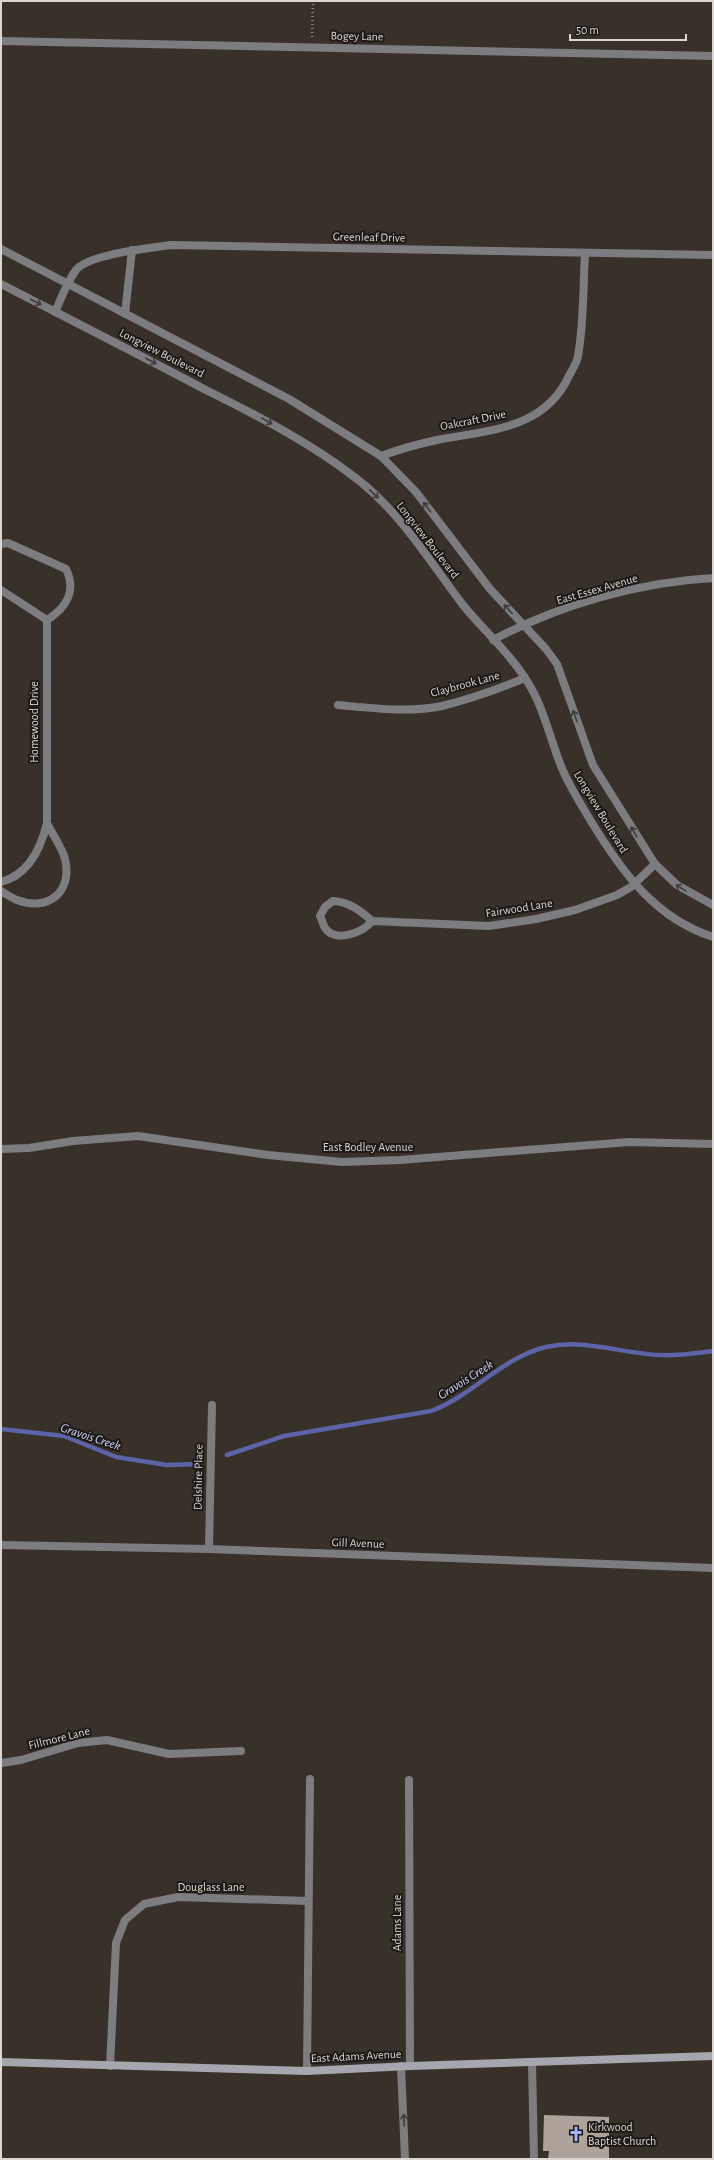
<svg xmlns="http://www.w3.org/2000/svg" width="714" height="2160" font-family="'Alegreya Sans',sans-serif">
<rect width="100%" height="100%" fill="#383129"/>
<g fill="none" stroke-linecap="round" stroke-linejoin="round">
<g stroke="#5c63a8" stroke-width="4.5">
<path d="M1 1429 64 1436 116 1457 167 1465 198 1464"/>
<path d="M227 1455 284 1436 431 1411C472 1396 503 1357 546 1347 585 1338 622 1354 661 1355 678 1356 696 1353 713 1351"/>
</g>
</g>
<path fill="#ada39a" d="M544 2115 609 2117V2159H548L549 2151H543Z"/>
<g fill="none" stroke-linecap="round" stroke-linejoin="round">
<path stroke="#8e8882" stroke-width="2.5" stroke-dasharray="1 3" stroke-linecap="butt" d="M312 37 313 1"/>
<g stroke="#7c7c81" stroke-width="8">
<path d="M532 2062 534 2159"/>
<path d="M401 2066 405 2159"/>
</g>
<g stroke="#7c7c81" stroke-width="8">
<path d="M1 41 713 56"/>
<path d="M1 249 289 399 381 456 416 492 490 589 546 649 557 664 593 765 655 864 677 885 713 905"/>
<path d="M1 284C69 319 138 354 206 390 258 416 311 443 357 479 401 513 430 562 463 605 483 630 508 651 525 678 543 704 549 736 561 766 569 786 581 804 592 823 623 873 655 918 713 937"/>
<path d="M55 312C61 299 67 282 76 270 89 254 150 248 171 245L713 255"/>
<path d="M125 314 132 250"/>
<path d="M381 456C400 449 418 444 437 440 488 430 544 430 569 376 572 370 577 363 578 356 584 323 583 288 585 253"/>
<path d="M1 544 8 543 66 569C77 591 66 608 47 620"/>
<path d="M1 590 47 620"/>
<path d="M493 640C559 605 638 582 713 578"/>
<path d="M338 705C371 708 409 713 442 706 470 699 498 689 525 678"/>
<path d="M1 882C28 875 41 848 47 823V620"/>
<path d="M1 891C6 894 12 898 17 900 48 912 73 892 65 859 62 847 52 834 47 823"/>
<path d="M372 921C360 910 349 902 333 901L325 907 320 916C322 919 323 925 325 928 335 943 363 933 372 921L489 926 536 919 575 910 617 895 631 887 655 864"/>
<path d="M1 1149 29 1148 73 1141 138 1136 268 1155 342 1162 400 1160 629 1142 713 1144"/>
<path d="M1 1545 209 1549 713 1568"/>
<path d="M209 1549 212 1405"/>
<path d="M1 1763 21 1760 78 1743 107 1740 169 1754 241 1751"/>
<path d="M409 1780 410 2066"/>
<path d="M110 2066 116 1943 125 1920 144 1904 178 1897 308 1901"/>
<path d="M307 2071 310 1779"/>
</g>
<path stroke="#a5a6ae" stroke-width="8" d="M1 2062 307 2071 410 2066 713 2056"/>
</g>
<defs><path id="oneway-shaft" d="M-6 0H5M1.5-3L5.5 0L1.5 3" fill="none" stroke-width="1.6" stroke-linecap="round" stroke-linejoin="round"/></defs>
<g stroke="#3e3c3b">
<use href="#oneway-shaft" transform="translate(36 302) rotate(27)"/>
<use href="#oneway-shaft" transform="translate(151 361) rotate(27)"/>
<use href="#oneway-shaft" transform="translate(267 421) rotate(30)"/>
<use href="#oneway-shaft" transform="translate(374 494) rotate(43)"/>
<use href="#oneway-shaft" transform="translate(427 507) rotate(-127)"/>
<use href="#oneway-shaft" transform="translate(508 609) rotate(-132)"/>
<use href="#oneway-shaft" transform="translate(575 716) rotate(-108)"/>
<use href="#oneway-shaft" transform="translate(634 832) rotate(-121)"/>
<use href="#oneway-shaft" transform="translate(681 888) rotate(-148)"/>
<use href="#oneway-shaft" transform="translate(404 2120) rotate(-93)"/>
</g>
<defs>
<symbol id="church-bare" viewBox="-9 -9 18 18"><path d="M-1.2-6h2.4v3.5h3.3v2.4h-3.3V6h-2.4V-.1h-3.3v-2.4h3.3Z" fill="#a7b1fc" stroke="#1d1916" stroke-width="2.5" paint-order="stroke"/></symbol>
</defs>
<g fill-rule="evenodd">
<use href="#church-bare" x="565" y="2123" width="22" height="22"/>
</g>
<g text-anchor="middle" stroke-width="4" stroke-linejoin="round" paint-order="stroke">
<g font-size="12" fill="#dbd6d1" stroke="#1d1916">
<text transform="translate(357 36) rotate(1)" y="4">Bogey Lane</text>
<text transform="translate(369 237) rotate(1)" y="4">Greenleaf Drive</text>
<text transform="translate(162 353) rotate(27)" y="4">Longview Boulevard</text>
<text transform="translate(473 420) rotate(-11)" y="4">Oakcraft Drive</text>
<text transform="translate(428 540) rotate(52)" y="4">Longview Boulevard</text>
<text transform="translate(597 589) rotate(-16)" y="4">East Essex Avenue</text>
<text transform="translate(465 684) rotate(-15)" y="4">Claybrook Lane</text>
<text transform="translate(34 722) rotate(-90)" y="4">Homewood Drive</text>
<text transform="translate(601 812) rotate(59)" y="4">Longview Boulevard</text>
<text transform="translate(519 908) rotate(-9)" y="4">Fairwood Lane</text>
<text x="368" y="1151">East Bodley Avenue</text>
<text transform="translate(198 1477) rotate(-89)" y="4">Delshire Place</text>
<text transform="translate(358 1543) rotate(2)" y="4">Gill Avenue</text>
<text transform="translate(59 1738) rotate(-14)" y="4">Fillmore Lane</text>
<text x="211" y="1891">Douglass Lane</text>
<text transform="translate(397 1923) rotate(-90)" y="4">Adams Lane</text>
<text transform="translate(356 2056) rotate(-3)" y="4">East Adams Avenue</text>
</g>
<g font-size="12" fill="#dbd6d1" stroke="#1d1916" text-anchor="start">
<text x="588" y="2131">Kirkwood<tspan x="588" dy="14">Baptist Church</tspan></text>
</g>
<g font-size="13" font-style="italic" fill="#cbd1f9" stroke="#1d1916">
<text transform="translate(465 1379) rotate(-32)" y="5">Gravois Creek</text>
<text transform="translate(91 1436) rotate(18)" y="5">Gravois Creek</text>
</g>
</g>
<rect width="714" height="2160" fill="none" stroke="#dbd6d1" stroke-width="4"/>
<path d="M570 34v6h116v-6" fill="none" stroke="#dbd6d1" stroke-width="2"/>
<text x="576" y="34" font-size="12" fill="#dbd6d1" stroke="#1d1916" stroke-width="3" paint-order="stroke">50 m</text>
</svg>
